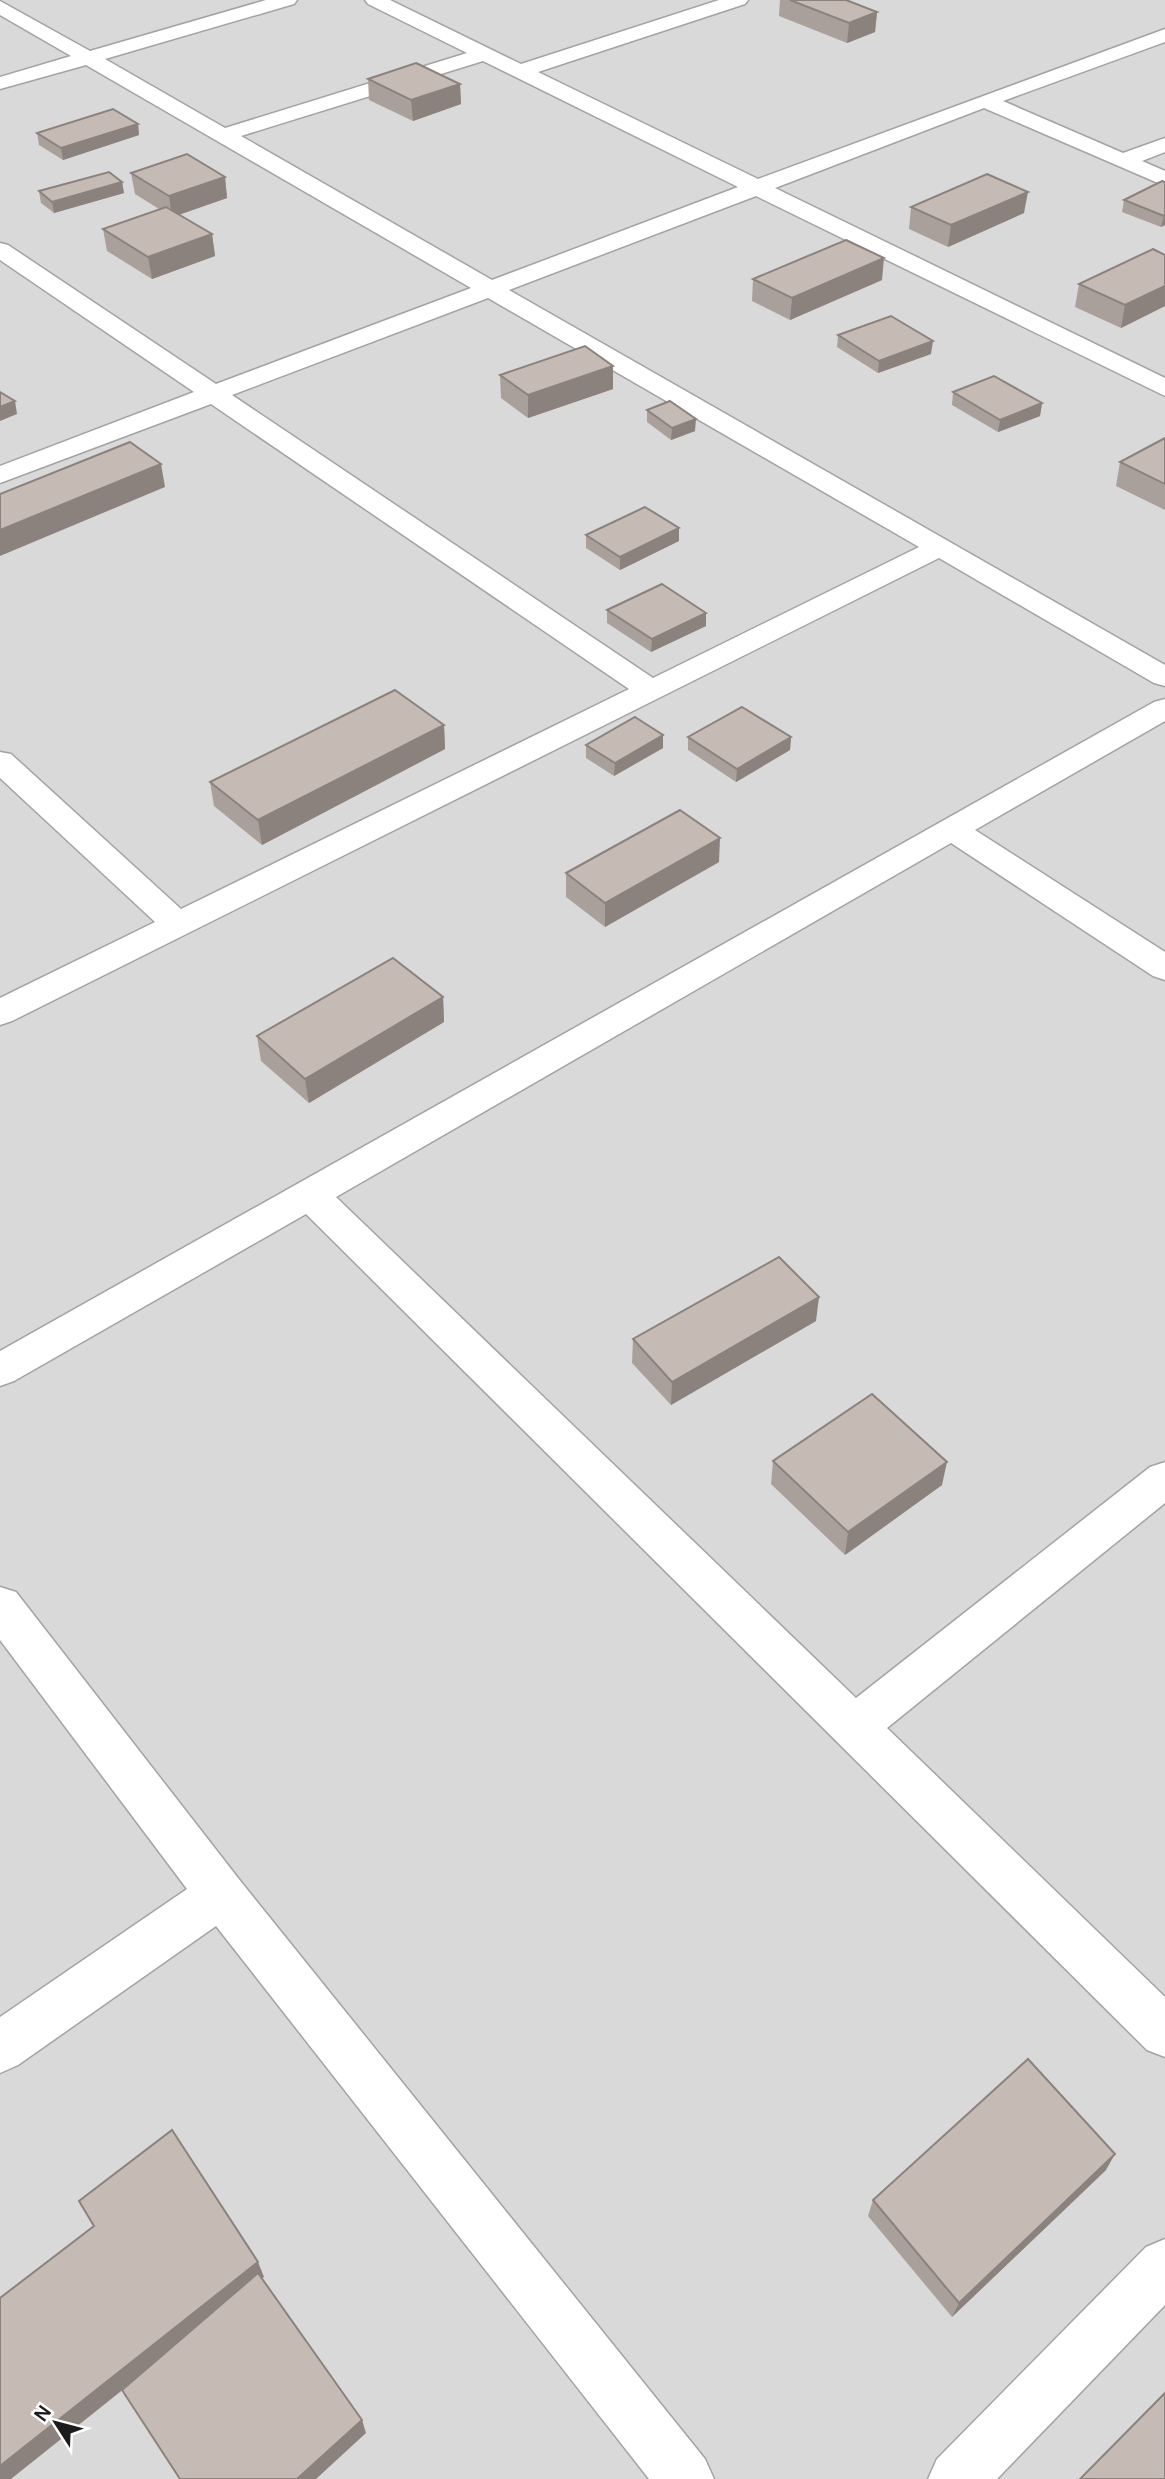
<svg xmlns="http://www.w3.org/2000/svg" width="1165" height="2479" font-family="Manrope,sans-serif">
<rect width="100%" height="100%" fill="#eee9e1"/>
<rect fill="#dad9d9" x="0" y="0" width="1165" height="2479"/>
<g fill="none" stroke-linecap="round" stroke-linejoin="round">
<defs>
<g id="minor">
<path d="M266 0H297L294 4 105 59 225 128 467 53 368 4 365 0H390L521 64 719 0H748L745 4 538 72 758 179 1165 29V42L1003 101 1123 153 1165 138V152L1142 161 1165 171V186L984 108 775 188 1165 378V396L756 196 509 290 1165 665V686L1154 683 939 558 12 1021 0 1025V998L155 922 0 778V752L11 754 181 909 629 689 211 404 0 483V466L194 392 0 260V243L8 245 216 384 471 288 86 65 0 89V77L71 56 0 15V1L90 51ZM483 61 738 187 492 280 241 136ZM488 298 919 547 653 678 232 395Z"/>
<path d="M1165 699V721L975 830 1165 952V980L1153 976 951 843 336 1197 856 1698 1150 1467 1165 1462V1503L887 1728 1165 1997V2057L1147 2050 306 1214 14 1381 0 1386V1351L1154 702Z"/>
<path d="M0 1587 16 1592 238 1878 705 2459 714 2479H649L216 1926 18 2065 0 2073V2017L187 1889 0 1640Z"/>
<path d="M1165 2239V2305L997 2479H928L937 2459 1146 2247Z"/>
</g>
</defs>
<use href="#minor" stroke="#a3a3a3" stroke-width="3"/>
<use href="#minor" fill="#fff" fill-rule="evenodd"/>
</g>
<g fill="#aaa09b">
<path d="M780 0H846L877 12 875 32 847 43 779 16Z"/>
<path d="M368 79 460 84 461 104 413 121 369 100Z"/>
<path d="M138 124 139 135 63 160 39 145 37 133Z"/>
<path d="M131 173 225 177 227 198 179 215 212 234 215 256 152 279 107 251 103 229 159 209 135 194Z"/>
<path d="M122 182 124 193 54 213 41 203 39 191Z"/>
<path d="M1165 182V225L1161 227 1122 212 1124 200Z"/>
<path d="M911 207 1024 213 948 247 909 229Z"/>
<path d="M1165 255V306L1121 328 1075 307 1079 284Z"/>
<path d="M753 279 882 280 790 320 752 301Z"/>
<path d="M838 335 931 354 878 373 837 347Z"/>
<path d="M613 366V389L528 418 501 398 500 375Z"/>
<path d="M953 392 1042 403 1040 416 998 432 952 405Z"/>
<path d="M647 410 695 431 671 440 647 422Z"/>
<path d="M1165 438V510L1116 486 1120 462Z"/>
<path d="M679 528V541L620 570 586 548V535Z"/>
<path d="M607 610 706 613V626L651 652 607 623Z"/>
<path d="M444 725 445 749 262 845 214 806 210 782Z"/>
<path d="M688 737H791L790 750 736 782 688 750Z"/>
<path d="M586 745 663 748 614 776 586 758Z"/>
<path d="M719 862 605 927 566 897V873Z"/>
<path d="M443 997 444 1022 309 1103 261 1061 257 1036Z"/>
<path d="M816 1321 671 1405 632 1363 633 1339Z"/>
<path d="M773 1461 942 1485 845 1555 771 1484Z"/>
<path d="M1106 2170 952 2317 868 2216 873 2200Z"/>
</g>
<g fill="#8b827e">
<path d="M877 12 875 32 847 43 849 23Z"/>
<path d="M460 84 461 104 413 121 411 100Z"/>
<path d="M138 124 139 135 63 160 61 148Z"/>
<path d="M225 177 227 198 172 217 169 196Z"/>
<path d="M122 182 124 193 54 213 52 202Z"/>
<path d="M1028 192 1024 213 948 247 951 225Z"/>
<path d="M1165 215V225L1161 227 1164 216Z"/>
<path d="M212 234 215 256 152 279 148 257Z"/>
<path d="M884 258 882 280 790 320 792 298Z"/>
<path d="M1165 286V306L1121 328 1125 305Z"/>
<path d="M933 341 931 354 878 373 879 361Z"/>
<path d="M613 366V389L528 418V395Z"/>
<path d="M15 401 17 414 0 421V407Z"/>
<path d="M1042 403 1040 416 998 432 1000 420Z"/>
<path d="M696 419 695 431 671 440 672 428Z"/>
<path d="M161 464 165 487 0 556V530Z"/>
<path d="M679 528V541L620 570V557Z"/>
<path d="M706 613V626L651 652 652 639Z"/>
<path d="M444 725 445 749 262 845 258 820Z"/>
<path d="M663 735V748L614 776 615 763Z"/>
<path d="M791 737 790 750 736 782 737 769Z"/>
<path d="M720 838 719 862 605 927V903Z"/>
<path d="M443 997 444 1022 309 1103 305 1079Z"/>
<path d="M819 1297 816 1321 671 1405 672 1382Z"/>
<path d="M947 1462 942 1485 845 1555 848 1532Z"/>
<path d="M1115 2154 1106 2170 952 2317 959 2303Z"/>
<path d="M258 2262 264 2277 11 2479H0V2466Z"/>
<path d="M362 2420 366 2433 316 2479H297Z"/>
</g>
<g fill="#c6bab4" stroke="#8b827e" stroke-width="2">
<path d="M790 0H846L877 12 849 23Z"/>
<path d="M416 63 460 84 411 100 368 79Z"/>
<path d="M113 109 138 124 61 148 37 133Z"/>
<path d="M187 154 225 177 169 196 131 173Z"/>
<path d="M109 172 122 182 52 202 39 191Z"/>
<path d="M987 174 1028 192 951 225 911 207Z"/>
<path d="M1162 181 1165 182V215L1164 216 1124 200Z"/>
<path d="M166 207 212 234 148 257 103 229Z"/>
<path d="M846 240 884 258 792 298 753 279Z"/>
<path d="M1153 249 1165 255V286L1125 305 1079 284Z"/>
<path d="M891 316 933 341 879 361 838 335Z"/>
<path d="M585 346 613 366 528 395 500 375Z"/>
<path d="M994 376 1042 403 1000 420 953 392Z"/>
<path d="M0 392 15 401 0 407Z"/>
<path d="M670 401 696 419 672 428 647 410Z"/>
<path d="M1165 438V484L1120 462Z"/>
<path d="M130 442 161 464 0 530V494Z"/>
<path d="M645 507 679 528 620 557 586 535Z"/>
<path d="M662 584 706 613 652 639 607 610Z"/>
<path d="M395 690 444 725 258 820 210 782Z"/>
<path d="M742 707 791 737 737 769 688 737Z"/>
<path d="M635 717 663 735 615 763 586 745Z"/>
<path d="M680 810 720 838 605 903 566 873Z"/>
<path d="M393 958 443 997 305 1079 257 1036Z"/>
<path d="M779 1257 819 1297 672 1382 633 1339Z"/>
<path d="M872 1394 947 1462 848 1532 773 1461Z"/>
<path d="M1028 2059 1115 2154 959 2303 873 2200Z"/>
<path d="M172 2130 258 2262 0 2466V2298L94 2226 79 2201Z"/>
<path d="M258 2273 362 2420 297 2479H180L122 2390Z"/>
<path d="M1165 2393V2479H1080Z"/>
</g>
<g transform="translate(56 2423) rotate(306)" stroke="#ffffff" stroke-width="5" paint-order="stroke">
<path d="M0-5L12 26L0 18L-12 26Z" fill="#1c1c1c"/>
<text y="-10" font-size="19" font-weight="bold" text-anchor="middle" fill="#1c1c1c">N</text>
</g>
</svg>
